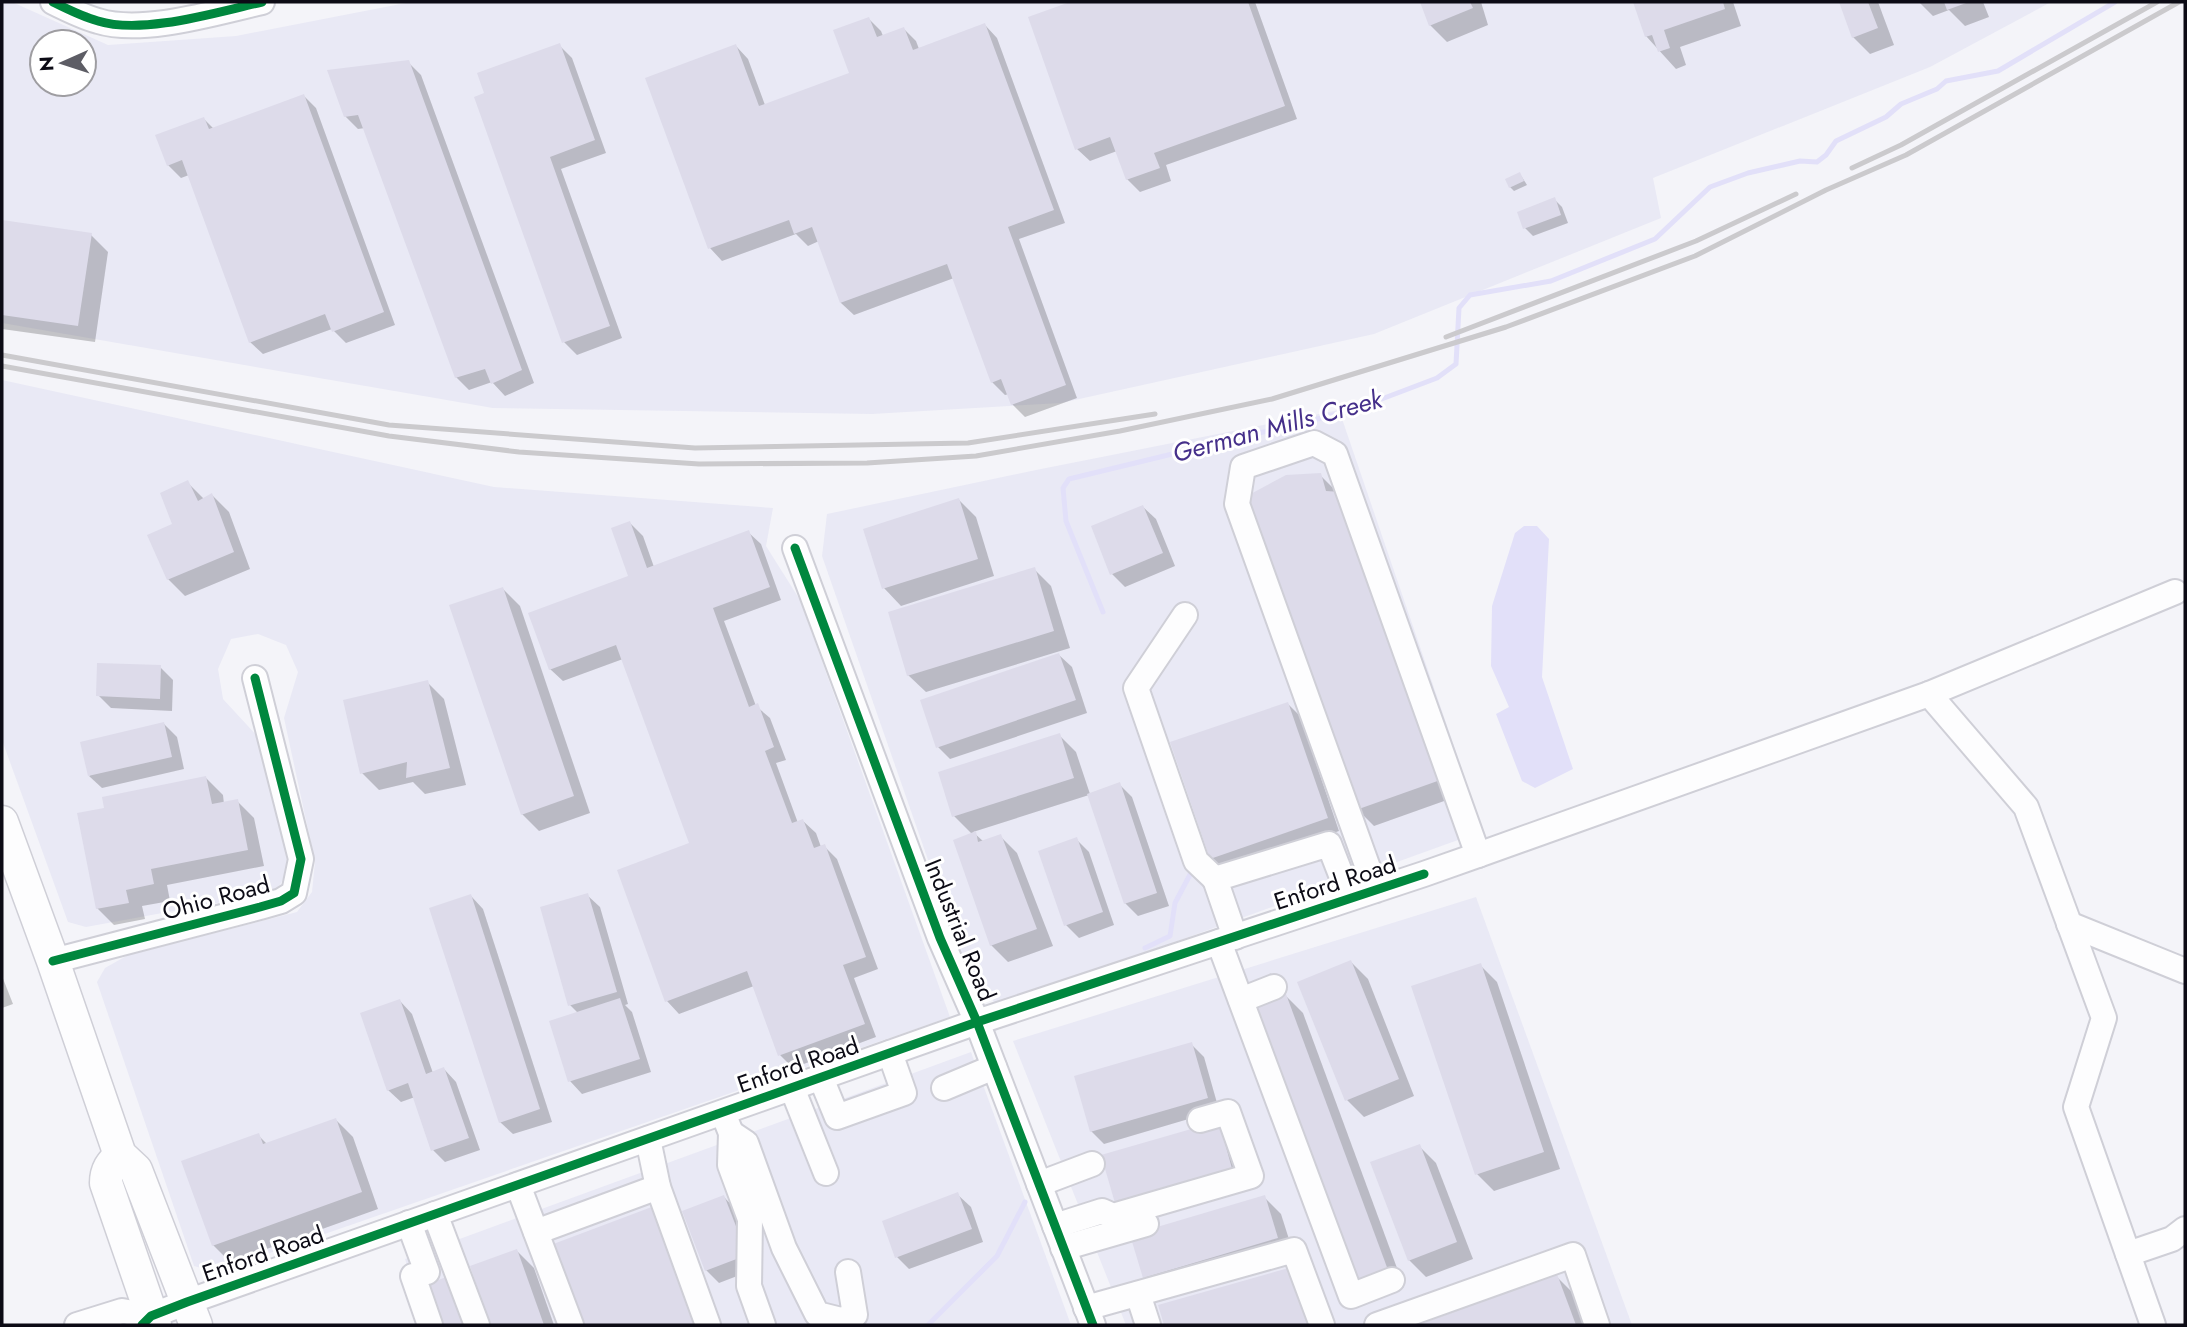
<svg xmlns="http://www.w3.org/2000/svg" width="2187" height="1327" font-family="Jost,sans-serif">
<rect width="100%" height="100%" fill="#f4f4f9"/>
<g fill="#e9e9f5" fill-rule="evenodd">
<path d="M2 2H12L108 45 236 36 411 2H2051L1930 67 1653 178 1661 218 1374 334 1061 403 872 414 493 408 2 323ZM42 42H84V84H42Z"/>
<path d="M2 380 494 487 773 508 766 546 800 600 950 1017 215 1272 194 1266 97 982 105 968 128 955 297 912 312 892 315 862 284 718 298 672 286 645 258 634 231 639 218 669 223 699 260 739 289 869 278 888 255 896 86 927 68 922 2 740Z"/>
<path d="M1339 410 1483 831 997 1006 964 963 822 556 827 514 1036 470Z"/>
<path d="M1476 897 1632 1325H1126L1013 1041Z"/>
<path d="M971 1052 1071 1325H427L405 1259Z"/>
</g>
<path fill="#e2e0f9" d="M1524 526H1537L1549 539 1542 677 1573 769 1535 788 1522 781 1496 714 1509 707 1491 666 1492 606 1515 533Z"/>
<g fill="#0003">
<path d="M1075 2H1255L1297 119 1166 165 1171 181 1140 192 1127 179 1117 151 1090 161 1077 149 1031 18Z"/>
<path d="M1421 2H1481L1488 25 1447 42 1430 25Z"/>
<path d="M1635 2H1733L1741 26 1680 47 1686 65 1676 69 1646 36Z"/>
<path d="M1841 2H1878L1894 45 1870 54 1853 37Z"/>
<path d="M1919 2H1983L1989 17 1965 26 1949 10 1933 16Z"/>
<path d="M869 19 881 31 883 36 904 29 916 41 919 49 985 25 997 38 1065 223 1019 239 1077 398 1025 417 1012 404 1009 394 1005 395 992 382 954 278 854 315 841 303 819 241 808 246 796 234 722 261 710 248 648 79 736 46 748 59 765 105 851 74Z"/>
<path d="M559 45 572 58 606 153 561 169 622 338 577 355 564 342 486 94Z"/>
<path d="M408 62 421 75 534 383 505 396 492 382 469 390 456 377 365 128 358 129 345 116Z"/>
<path d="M304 96 316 108 395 325 346 343 332 329 263 354 250 342 189 175 181 178 168 165 204 119 214 129Z"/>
<path d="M1520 174 1527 185 1514 191 1510 187Z"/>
<path d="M1554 199 1562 207 1568 223 1533 236 1525 228Z"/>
<path d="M2 222 91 235 108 252 95 342 2 329Z"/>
<path d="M1320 475 1337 492 1461 795 1374 826 1357 809Z"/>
<path d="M188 483 204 499 212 495 229 512 250 569 185 596 168 579 174 525Z"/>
<path d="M959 500 976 517 994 576 901 606 884 588 865 530Z"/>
<path d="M1143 507 1156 519 1175 566 1125 587 1112 574Z"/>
<path d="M630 523 643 536 654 567 748 532 761 544 781 600 724 621 756 706 770 718 786 760 776 763 798 823 803 821 816 833 821 847 824 846 837 859 878 969 854 978 876 1037 793 1068 780 1055 754 986 679 1014 667 1001 691 844 623 659 563 681 550 669 631 577Z"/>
<path d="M1034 569 1051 586 1070 648 926 692 908 675Z"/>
<path d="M503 589 520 606 590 813 539 831 522 814Z"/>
<path d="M1059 655 1072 667 1087 713 950 759 938 747Z"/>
<path d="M160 667 173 680 172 711 111 708 98 695Z"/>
<path d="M427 682 444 699 466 785 425 794 413 782 379 790 362 773Z"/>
<path d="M1288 704 1300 716 1339 831 1224 870 1211 858Z"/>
<path d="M164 724 177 737 184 769 102 788 89 776Z"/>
<path d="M1059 735 1076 752 1090 794 1119 784 1132 797 1169 906 1138 916 1125 903 1089 795 973 832 984 842 1000 836 1017 853 1053 946 1008 962 991 945 972 834 954 816Z"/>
<path d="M206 778 223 795 224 804 237 801 254 818 264 866 167 885 170 901 142 906 145 919 114 925 97 908 106 809Z"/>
<path d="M1076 839 1089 852 1114 925 1079 938 1066 925Z"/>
<path d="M587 895 600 907 628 1004 625 1005 632 1012 651 1072 582 1094 570 1081 578 1013 570 1005Z"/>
<path d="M471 896 483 909 552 1122 513 1134 500 1122Z"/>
<path d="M1351 962 1368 979 1414 1096 1364 1117 1347 1100Z"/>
<path d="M1480 965 1497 982 1560 1169 1494 1191 1477 1174Z"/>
<path d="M2 976 13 1004 2 1008Z"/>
<path d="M1286 996 1303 1013 1404 1287 1373 1299Z"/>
<path d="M400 1001 412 1014 433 1073 444 1069 456 1082 480 1150 445 1162 433 1150 415 1097 401 1102 388 1090Z"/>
<path d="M1191 1044 1204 1057 1219 1110 1104 1144 1091 1131Z"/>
<path d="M336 1120 353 1137 378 1209 230 1262 213 1245 258 1135 268 1145Z"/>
<path d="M1218 1123 1231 1136 1246 1188 1104 1156Z"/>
<path d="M1419 1146 1436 1163 1473 1259 1426 1277 1409 1260Z"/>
<path d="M958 1195 971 1207 983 1242 909 1269 897 1257Z"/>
<path d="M724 1197 736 1210 758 1268 719 1283 706 1270Z"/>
<path d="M1264 1197 1281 1214 1294 1255 1162 1294 1145 1277Z"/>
<path d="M550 1247 712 1325H580Z"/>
<path d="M517 1251 534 1268 554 1325H492L472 1267Z"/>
<path d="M1556 1276 1573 1293 1585 1325H1423Z"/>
<path d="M1160 1307 1324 1325H1165Z"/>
</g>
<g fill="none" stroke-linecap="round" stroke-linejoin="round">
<g stroke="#e2e0f9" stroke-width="5">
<path d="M1103 612 1066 521 1063 488 1069 479 1350 411 1437 378 1456 364 1459 308 1470 295 1551 281 1655 239 1710 187 1748 173 1800 161 1817 162 1826 155 1836 141 1886 117 1901 104 1937 89 1946 81 1998 71 2115 2"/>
<path d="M1145 948 1170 936 1175 903 1193 869"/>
<path d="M928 1325 997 1256 1025 1202"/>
</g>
</g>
<g fill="#dddbea">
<path d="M1070 2H1248L1285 106 1154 153 1160 168 1126 180 1110 137 1075 150 1028 17Z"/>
<path d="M1420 2H1470L1473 8 1429 26Z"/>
<path d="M1633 2H1723L1725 9 1664 30 1670 48 1658 52 1652 35 1645 37Z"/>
<path d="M1839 2H1868L1878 28 1852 38Z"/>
<path d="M1944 2H1969L1947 10Z"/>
<path d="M869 17 877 37 904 27 913 50 985 23 1054 210 1008 227 1066 385 1011 405 1001 379 991 383 947 264 840 303 812 227 794 234 789 220 708 249 645 78 736 44 759 106 849 73 833 30Z"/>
<path d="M560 43 595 140 550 157 610 326 562 343 474 97 484 93 477 73Z"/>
<path d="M409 60 522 370 491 384 485 369 455 378 358 115 344 117 327 70Z"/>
<path d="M304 94 384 312 332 332 325 314 249 343 182 160 167 166 155 135 204 117 209 129Z"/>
<path d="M1520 172 1524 181 1509 188 1505 179Z"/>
<path d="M1555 197 1561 215 1523 229 1517 212Z"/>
<path d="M2 220 92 233 78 326 2 315Z"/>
<path d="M1321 473 1326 491 1341 492 1446 778 1356 810 1245 497 1286 475Z"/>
<path d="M188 480 198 501 212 493 234 552 167 580 147 535 172 524 160 493Z"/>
<path d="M959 498 978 559 882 589 863 529Z"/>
<path d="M1143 505 1163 553 1110 575 1091 526Z"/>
<path d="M630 521 647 568 749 530 770 587 713 608 749 707 758 703 774 747 765 751 792 823 803 819 814 848 825 844 866 957 843 965 865 1024 778 1056 747 971 665 1002 617 870 689 843 616 645 549 670 528 613 628 576 611 528Z"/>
<path d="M1035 567 1054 631 907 676 888 612Z"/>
<path d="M503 587 574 796 521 815 449 605Z"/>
<path d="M1059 653 1076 700 936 748 920 700Z"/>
<path d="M97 663 161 665 160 699 96 696Z"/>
<path d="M428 680 450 768 406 778 407 762 360 774 343 700Z"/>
<path d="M1288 702 1328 818 1210 859 1170 742Z"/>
<path d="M164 722 172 757 88 776 80 742Z"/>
<path d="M1060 733 1074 778 952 817 938 772Z"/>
<path d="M206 776 212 804 238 799 248 850 151 869 154 884 126 890 129 903 96 909 77 813 104 808 102 797Z"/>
<path d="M1120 782 1157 893 1124 904 1087 794Z"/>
<path d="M976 831 978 842 1001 834 1037 929 990 946 953 840Z"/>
<path d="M1077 837 1103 912 1064 926 1038 851Z"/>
<path d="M588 893 617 992 568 1006 540 907Z"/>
<path d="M471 894 540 1109 499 1123 429 908Z"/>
<path d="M1351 960 1399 1079 1345 1101 1297 982Z"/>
<path d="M1481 963 1544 1152 1475 1175 1411 986Z"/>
<path d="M1286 994 1388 1270 1354 1283 1252 1006Z"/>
<path d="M620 998 640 1059 568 1082 549 1021Z"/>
<path d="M400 999 426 1074 444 1067 469 1138 431 1151 408 1083 387 1091 360 1013Z"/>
<path d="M1192 1042 1208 1098 1090 1132 1074 1076Z"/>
<path d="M336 1118 362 1192 212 1246 181 1161 259 1133 263 1144Z"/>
<path d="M1219 1121 1234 1176 1117 1210 1101 1155Z"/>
<path d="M1420 1144 1457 1242 1408 1261 1370 1162Z"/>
<path d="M958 1192 972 1229 895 1258 882 1221Z"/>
<path d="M724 1195 747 1255 705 1271 682 1211Z"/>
<path d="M1265 1195 1278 1238 1143 1278 1130 1235Z"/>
<path d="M657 1205 703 1325H578L548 1246Z"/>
<path d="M517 1249 544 1325H490L470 1266Z"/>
<path d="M1292 1267 1315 1325H1164L1158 1305Z"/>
<path d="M1557 1274 1576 1325H1418Z"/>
<path d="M452 1275 470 1325H433L419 1287Z"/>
</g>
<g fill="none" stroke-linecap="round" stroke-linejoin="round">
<defs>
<g id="minor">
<path d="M53 2C67 9 83 17 98 21 143 35 217 12 262 2"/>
<path d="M795 548 940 938 977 1022 1093 1325"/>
<path d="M1185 615 1136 688 1196 861 1215 879"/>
<path d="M1929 694 2026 807 2104 1018 2076 1107 2153 1325"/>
<path d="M1478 855 1929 694 2175 592"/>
<path d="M2069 924 2185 971"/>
<path d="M1235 937 1215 879 1329 844 1350 898"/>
<path d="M1219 942 1351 1296 1392 1280"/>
<path d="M53 961 260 907 281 901 294 893 301 859 255 678"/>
<path d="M1241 1000 1274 987"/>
<path d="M821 1078 837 1117 904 1093 890 1053"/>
<path d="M792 1088 826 1173"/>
<path d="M944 1088 994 1067"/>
<path d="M727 1123 731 1133 730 1165 750 1219 749 1286 763 1325"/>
<path d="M731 1133 746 1143 784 1248 817 1314 841 1320 855 1315 848 1272"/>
<path d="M648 1139 658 1187 708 1325"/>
<path d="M1039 1184 1092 1164"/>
<path d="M518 1185 571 1325"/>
<path d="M435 1214 477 1325"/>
<path d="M409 1223 427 1272 413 1276 430 1325"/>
<path d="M1055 1226 1102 1211 1113 1216 1251 1176 1228 1112 1200 1120"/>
<path d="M536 1232 658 1187"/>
<path d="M1063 1248 1146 1224"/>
<path d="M2128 1254 2172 1239 2185 1229"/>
<path d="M1138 1294 1148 1325"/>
<path d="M1086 1308 1294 1250 1322 1325"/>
<path d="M77 1325 122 1311 151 1316"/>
<path d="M142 1325 151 1316 187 1302 977 1022 1424 874 1478 855 1335 454 1314 443 1243 467 1237 504 1376 890"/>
<path d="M1377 1325 1573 1255 1597 1325"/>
</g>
<g id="major">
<path d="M2 822 53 961 120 1155 136 1170 196 1325"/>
<path d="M120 1155C111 1164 106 1170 106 1183L155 1325"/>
</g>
</defs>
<use href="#minor" stroke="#cfcfd7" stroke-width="28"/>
<use href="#major" stroke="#cfcfd7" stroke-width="35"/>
<use href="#minor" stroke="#fdfdfe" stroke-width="24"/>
<use href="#major" stroke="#fdfdfe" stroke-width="32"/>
<g stroke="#cbcacd" stroke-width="5">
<path d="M1852 168 1901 145 2157 2"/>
<path d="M1446 337 1696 241 1796 194"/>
<path d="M2 355 389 425 695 448 968 443 1155 414"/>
<path d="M2 366 389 436 519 452 699 464 867 463 976 456 1120 431 1272 399 1506 327 1695 256 1826 190 1906 155 2179 2"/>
</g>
<defs>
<g id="cycleway">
<path d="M53 2C67 9 83 17 98 21 143 35 217 12 262 2"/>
<path d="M795 548 940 938 977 1022 1093 1325"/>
<path d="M53 961 260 907 281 901 294 893 301 859 255 678"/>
<path d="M142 1325 151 1316 187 1302 977 1022 1424 874"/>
</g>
</defs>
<use href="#cycleway" stroke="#fff" stroke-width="13"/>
<use href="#cycleway" stroke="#00873e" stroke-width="9"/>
</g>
<g text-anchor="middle" stroke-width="6" stroke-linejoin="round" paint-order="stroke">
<g font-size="24" fill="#0c0b15" stroke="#fff">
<text transform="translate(1335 883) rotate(-18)" y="8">Enford Road</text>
<text transform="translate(216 898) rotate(-15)" y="8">Ohio Road</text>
<text transform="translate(960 930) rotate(68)" y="8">Industrial Road</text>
<text transform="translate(798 1065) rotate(-19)" y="8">Enford Road</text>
<text transform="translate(263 1254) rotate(-19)" y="8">Enford Road</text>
</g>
<g font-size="26" font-style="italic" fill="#452f8a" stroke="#fff">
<text transform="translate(1277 426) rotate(-15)" y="9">German Mills Creek</text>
</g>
</g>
<rect width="2187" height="1327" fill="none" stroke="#0c0b15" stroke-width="7"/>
<g transform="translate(63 63) rotate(267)"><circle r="33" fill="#ffffff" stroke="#9e9da1" stroke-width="2"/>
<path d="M0-5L12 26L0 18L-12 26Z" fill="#5d5d65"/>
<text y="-10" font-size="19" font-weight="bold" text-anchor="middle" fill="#0c0b15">N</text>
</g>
</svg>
